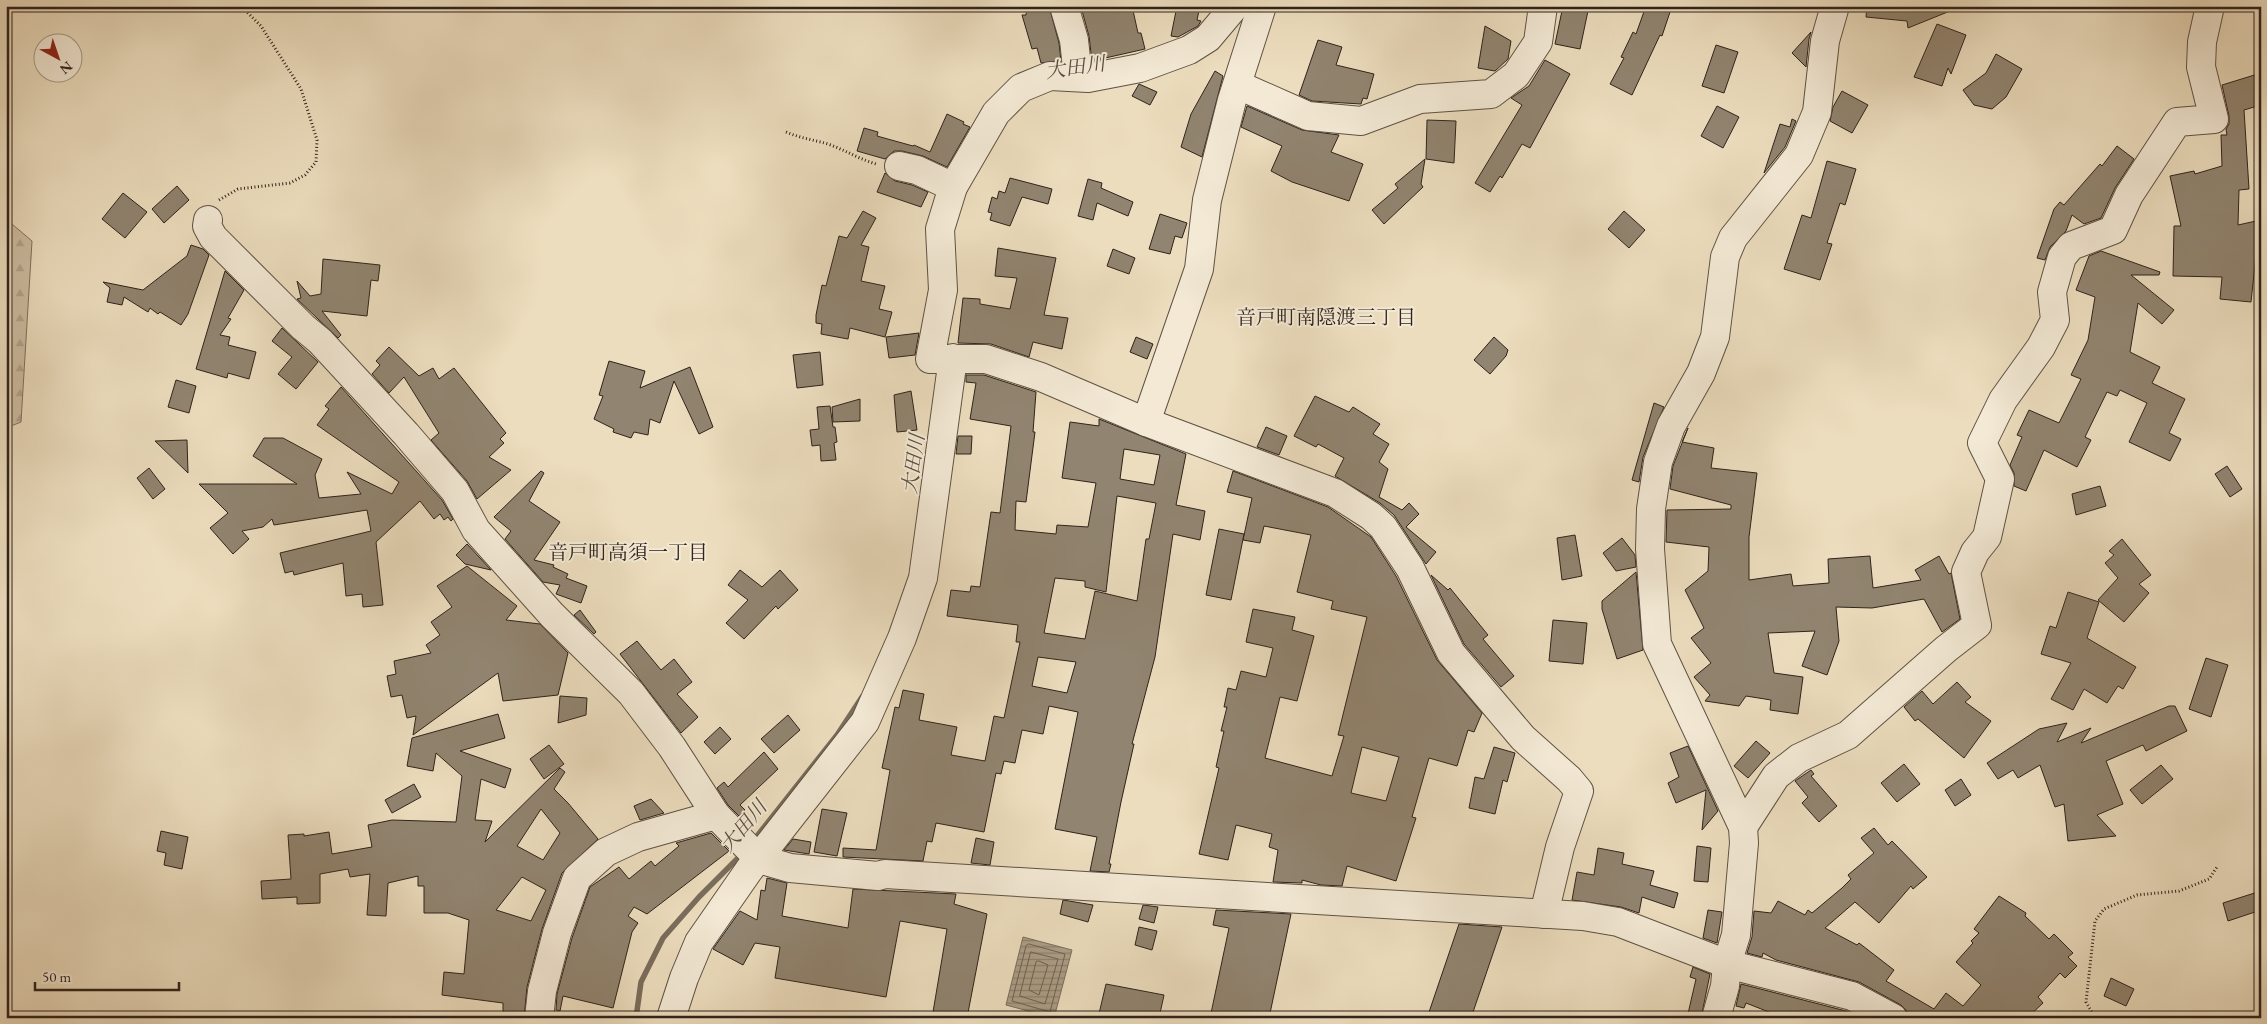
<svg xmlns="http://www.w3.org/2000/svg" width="2267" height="1024" font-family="'EB Garamond','Noto Serif JP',serif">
<defs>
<pattern id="forest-firs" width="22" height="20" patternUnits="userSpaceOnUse" patternTransform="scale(1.25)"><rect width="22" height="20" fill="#ccbda2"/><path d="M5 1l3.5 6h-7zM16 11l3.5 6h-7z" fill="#b0a28b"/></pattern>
<pattern id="water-rules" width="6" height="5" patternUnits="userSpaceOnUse" patternTransform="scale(1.25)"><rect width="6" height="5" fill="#ac9e87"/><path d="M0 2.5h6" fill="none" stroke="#8c806e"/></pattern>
</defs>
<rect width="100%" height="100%" fill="#ecddbe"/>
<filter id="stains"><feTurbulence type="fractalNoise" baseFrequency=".004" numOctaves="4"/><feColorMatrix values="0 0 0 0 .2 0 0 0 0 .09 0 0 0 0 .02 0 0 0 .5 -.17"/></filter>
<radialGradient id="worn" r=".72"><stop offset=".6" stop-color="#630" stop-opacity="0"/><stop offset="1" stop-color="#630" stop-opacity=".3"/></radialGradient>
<path fill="url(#forest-firs)" stroke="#7e705e" d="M6 219 32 241 21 422 6 428Z"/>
<path fill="url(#water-rules)" stroke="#7a6d5c" d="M1023 937 1072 950 1054 1018 1006 1005Z"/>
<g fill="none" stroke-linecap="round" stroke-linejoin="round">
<g stroke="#6e6051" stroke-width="1">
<path d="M1029 944 1065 954 1050 1012 1012 1001 1026 946Z"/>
<path d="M1031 952 1058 959 1045 1004 1020 996Z"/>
<path d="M1039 961 1048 965 1039 995 1029 990 1036 962Z"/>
</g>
<g stroke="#7a6d5c" stroke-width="5.5">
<path d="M753 841 837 735 862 697"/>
<path d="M636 1018 641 982 663 938 699 897 742 854"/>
</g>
</g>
<g fill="#918470" stroke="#2f231b" fill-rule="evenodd">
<path d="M1027 6H1049L1059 43 1061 61 1041 63 1037 48 1032 49 1022 15H1026Z"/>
<path d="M1132 6 1138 33H1141L1145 49 1092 61 1089 36 1081 7Z"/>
<path d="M1177 6H1200L1197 20 1201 21 1198 26 1178 37 1171 36Z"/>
<path d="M1563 6H1589L1580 49 1555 44Z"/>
<path d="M1646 6H1672L1662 36 1660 35 1632 95 1610 84 1624 58 1621 57 1633 32 1636 34Z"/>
<path d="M1867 6H1960V7L1908 28 1907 21 1866 17Z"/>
<path d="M1937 24 1966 35 1951 74 1948 68 1942 86 1914 77Z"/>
<path d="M1485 26 1511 41 1508 59 1495 71 1478 68Z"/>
<path d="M1811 32 1809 39 1806 67 1792 53Z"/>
<path d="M1318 40 1342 47 1336 65 1374 74 1367 99 1363 98 1361 104 1312 101 1299 95Z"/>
<path d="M1716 45 1738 52 1724 93 1702 86Z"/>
<path d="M1996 54 2022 69 2006 97 1992 109 1974 105 1963 90 1986 73Z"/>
<path d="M1545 60 1570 74 1530 148 1522 144 1502 178 1500 176 1490 192 1475 183 1522 105 1511 98 1529 86Z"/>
<path d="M1215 71 1223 76 1202 157 1181 147 1191 114Z"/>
<path d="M2261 73V105L2244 110 2249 189 2239 190 2238 225 2256 221 2261 254 2256 255 2251 302 2220 299 2222 277 2173 276 2174 226H2181L2170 176 2194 171 2195 174 2222 166 2221 135H2227L2226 129 2229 124V116L2222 85Z"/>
<path d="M1139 84 1157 92 1150 105 1132 96Z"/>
<path d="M1842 91 1868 105 1852 133 1830 121 1833 107Z"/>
<path d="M1247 106 1302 130 1339 135 1331 152 1363 164 1349 201 1292 182 1271 171 1282 146 1241 127Z"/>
<path d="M1717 106 1739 117 1723 148 1701 136Z"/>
<path d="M947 114 964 122 963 124 970 127 947 167 923 156 902 151H894L885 159 857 151 864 128 878 132 877 136 913 146 914 145 930 152Z"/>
<path d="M1792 119 1796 121 1785 147 1764 173 1780 124 1790 127Z"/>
<path d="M1427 120 1456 121 1454 163 1426 159Z"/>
<path d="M2117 146 2134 159 2115 188 2101 218 2084 224 2072 215 2066 231 2050 247 2045 260 2037 258 2054 209 2060 202 2064 205 2100 164 2102 166Z"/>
<path d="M1425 159 1421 184 1423 187 1384 224 1372 210 1398 188 1395 184Z"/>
<path d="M1827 161 1856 169 1845 205 1840 203 1827 243 1832 244 1820 280 1784 269 1802 215 1811 218Z"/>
<path d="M885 173 895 181 912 185 928 192 921 207 877 192Z"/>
<path d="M1010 178 1052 189 1048 204 1022 197 1010 226 990 220 992 213 988 212 992 197 997 199 999 191 1005 193Z"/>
<path d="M1088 179 1102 183 1101 188 1133 202 1128 216 1097 203 1093 220 1078 216Z"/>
<path d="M177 186 189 200 164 223 152 209Z"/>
<path d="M123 193 147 212 125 238 102 219Z"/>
<path d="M863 211 876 218 861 245 869 247 861 281 885 286 879 309 892 312 885 337 850 328 848 339 821 334 822 324 816 323V315L822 285 826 286 839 236 847 238Z"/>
<path d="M1624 211 1645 230 1629 248 1608 229Z"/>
<path d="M1160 214 1187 223 1182 238 1175 236 1170 254 1149 249Z"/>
<path d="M191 245 203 249 209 255 188 314 181 325 160 312 158 314 150 308 148 312 124 297 122 305 107 302 110 288 103 282 143 290 187 256Z"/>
<path d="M998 248 1056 258 1044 315 1068 318 1062 349 1033 342 1029 357 991 344 958 343 963 298 980 299V304L1010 309 1017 278 995 276Z"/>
<path d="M1113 249 1135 258 1129 274 1107 266Z"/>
<path d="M2101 251 2160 272 2159 275H2131L2174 310 2162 324 2138 303 2130 352 2160 367 2152 383 2185 399 2169 433 2181 439 2170 461 2129 442 2147 403 2120 390 2117 396 2107 392 2085 437 2091 440 2077 467 2044 450 2026 491 2014 486V473L2010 465 2022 437 2017 435 2029 410 2059 423 2081 379 2071 375 2088 340 2095 297 2076 290 2089 256Z"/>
<path d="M323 259 380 265 378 281 371 280 367 316 322 311 341 335 338 338 297 299 301 298 297 281 310 296 321 294Z"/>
<path d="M225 271 244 290 228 318 231 319 220 335 230 337 228 345 256 352 249 379 228 373 227 378 196 369Z"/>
<path d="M282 328 318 362 296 389 278 374 292 357 272 341Z"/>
<path d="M919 333 915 355 889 358 886 337Z"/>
<path d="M1136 337 1153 344 1147 359 1130 352Z"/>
<path d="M1494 337 1508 350 1506 356 1490 374 1474 360Z"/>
<path d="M389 347 419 376 433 368 439 379 454 368 506 433 500 439 504 443 489 457 511 470 477 499 467 481 431 440 439 433 404 377 389 393 372 374 380 365 376 361Z"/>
<path d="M820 352 823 385 797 388 793 355Z"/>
<path d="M609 361 645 371 640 388 690 367 713 427 699 434 674 381 660 423 650 419 648 435 634 432 631 438 613 432 614 429 594 419 603 396 599 395Z"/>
<path d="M966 375H984L1036 392 1033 432H1035L1026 502 1016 501 1015 530 1056 534 1057 525 1088 527 1096 483 1062 478 1070 422 1099 426V419L1186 454 1176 505 1205 511 1200 540 1173 534 1155 657 1132 744H1134L1121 802 1109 864H1111L1109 872 1090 871 1097 837 1055 829 1078 712 1049 706 1043 734 1022 730 1015 763 1004 761 1001 774 996 773 984 832 936 823 932 842 927 841 923 861 843 857V848L876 850 890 770 882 768 895 707 899 708 903 690 924 694 919 720 957 727 951 755 985 761 994 716 1004 718 1020 642H1016L1018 625 947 616 951 590 970 592 971 586 980 587 991 512 1000 513 1011 426 970 419 976 383 966 382ZM1124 449 1160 455 1154 485 1120 479ZM1117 496 1156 503 1149 539H1146L1137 601 1095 591 1085 639 1044 633 1055 578 1085 581V587L1106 592ZM1038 657 1076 662 1067 693 1032 686Z"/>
<path d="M176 380 196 386 189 413 168 407Z"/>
<path d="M341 387 442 500 453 519 451 521 448 517 444 520 440 514 434 519 420 501 376 542 383 605 363 607 362 594 346 596 343 563 294 575 293 571 285 573 280 553 371 531 367 510 274 525 272 519 263 527 242 531 249 539 233 554 210 528 228 513 199 484H297L253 456 264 438H283L322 459 315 475 319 498 361 494 347 472 392 494 399 482 317 425 329 409 325 406Z"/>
<path d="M911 391 917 430 897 432 894 395Z"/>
<path d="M1315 396 1349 412 1353 407 1380 424 1373 434 1389 444 1379 462 1388 469 1379 497 1402 510 1409 503 1419 514 1406 527 1436 552 1426 564 1394 515 1380 503 1335 476 1344 458 1318 444 1316 447 1294 436Z"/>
<path d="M860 399V421L833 422 832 407Z"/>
<path d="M1654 403 1664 407 1643 457 1639 482 1632 480Z"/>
<path d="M830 406 833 427H835L837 442 834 443 836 460 821 461 820 445 812 446 810 430 819 429 817 407Z"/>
<path d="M1266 427 1287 436 1279 455 1257 447Z"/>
<path d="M1688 428 1682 442 1714 448 1711 468 1757 473 1749 537V580L1791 574 1793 586 1829 583 1828 559 1870 556 1873 588 1921 580 1915 570 1939 556 1949 574 1951 573 1960 619 1942 632 1924 599 1872 608 1836 607 1839 641 1827 675 1802 666 1815 631 1768 633 1774 673 1803 677 1798 714 1770 710 1771 700 1746 696 1739 706 1705 701 1710 695 1694 677 1711 663 1691 638 1704 628 1685 590 1708 571 1709 547 1666 542 1667 510 1731 509V505L1670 489 1673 466Z"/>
<path d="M958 436H972L971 454H956Z"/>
<path d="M187 440 188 473 155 441Z"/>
<path d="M2227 466 2242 489 2230 497 2215 474Z"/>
<path d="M149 468 165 489 153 499 137 478Z"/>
<path d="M541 471 544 473 529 501 560 522 534 560 554 565 553 567 568 574 566 578 587 586 581 603 556 594 560 585 543 582 505 539 511 531 494 517Z"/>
<path d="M1233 471 1328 507 1371 537 1396 576 1437 660 1482 713 1474 732 1468 730 1457 766 1429 758 1412 817 1416 818 1396 881 1347 866 1342 886 1321 885 1302 880V883L1273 882 1278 850 1269 847 1272 834 1236 825 1228 860 1199 854 1219 768 1216 767 1224 731H1221L1227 707H1224L1228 688 1236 690 1241 671 1266 677 1273 648 1246 642 1253 609 1295 617 1292 630 1314 636 1297 701 1280 697 1265 758 1332 776 1344 736 1338 735 1367 617 1331 609 1333 601 1297 592 1311 535 1264 526 1260 543 1243 540 1252 498 1227 492ZM1362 747 1399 757 1386 801 1351 793Z"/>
<path d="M2100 486 2106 506 2076 515 2072 494Z"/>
<path d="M1219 529 1244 534 1231 600 1206 595Z"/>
<path d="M1575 535 1582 576 1562 580 1557 538Z"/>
<path d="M1622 538 1635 555 1636 567 1616 571 1603 553Z"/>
<path d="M2122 539 2151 575 2139 584 2149 593 2124 622 2098 600 2118 578 2105 563 2114 555 2109 551Z"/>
<path d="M467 544 491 570 465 564 456 555Z"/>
<path d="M467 566 517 606 506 620 540 624 568 653 558 695 503 701 498 673 413 735 416 716 407 718 402 695 391 697 387 676 396 674 394 661 431 653 426 645 440 635 431 622 452 607 437 586Z"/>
<path d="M740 570 762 587 780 570 798 590 778 609 776 606 744 639 726 623 748 600 728 585Z"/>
<path d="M1636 572 1643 650 1617 659 1602 609V601Z"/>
<path d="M1431 575 1448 590 1450 588 1488 635 1483 639 1514 676 1501 687 1464 644Z"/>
<path d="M2068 592 2099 602 2087 638 2136 667 2123 689 2118 686 2107 703 2084 689 2073 710 2051 699 2071 663 2041 654 2050 626 2056 628Z"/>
<path d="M580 610 596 632 594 634 574 615Z"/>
<path d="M1553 620 1587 623 1583 664 1549 661Z"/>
<path d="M637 641 661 670 674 659 692 682 677 694 698 717 681 733 620 654Z"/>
<path d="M2206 658 2228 665 2211 717 2189 709Z"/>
<path d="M1957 682 1971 697 1965 702 1991 721 1964 758 1918 719 1915 721 1904 707 1922 691 1933 704Z"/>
<path d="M560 696 587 698 586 715 558 723Z"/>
<path d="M2169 706H2175L2187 731 2146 751 2143 745 2106 761 2123 804 2097 815 2116 836 2068 841 2064 804 2055 807 2040 765 2018 778 2013 770 1998 779 1987 763 2039 729 2067 723 2057 742 2091 728 2081 743Z"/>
<path d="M498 714 505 738 460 751 511 769 505 788 481 779 475 820 492 821 485 842 560 768 565 772 554 789 568 803 598 839 562 873 542 929 527 987 524 1018H503V1003L442 995 444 972 464 974 469 920 448 913H424V886H418V876L388 883 386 916 367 915 370 874 350 877 348 869 320 874V903L297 904V897L262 899 261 881 291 879 288 835 304 834V836L329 832 332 854 372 847 368 825 392 820 456 822 462 776 436 753 433 771 407 766 412 738ZM541 809 560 833 543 860 517 846ZM522 877 546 890 531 921 496 910Z"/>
<path d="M788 715 800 730 774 753 761 739Z"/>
<path d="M720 727 731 739 715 754 704 742Z"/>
<path d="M1756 741 1770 753 1748 778 1734 766Z"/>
<path d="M549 745 564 764 544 779 530 759Z"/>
<path d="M1688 746 1718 811 1702 830 1706 790 1676 803 1668 783 1679 777 1670 753Z"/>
<path d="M1494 747 1515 753 1507 782 1503 780 1495 814 1469 808 1475 777 1484 779Z"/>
<path d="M764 752 778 769 740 805 745 810 739 816 728 805 717 788 724 782 728 787Z"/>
<path d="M1904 764 1920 784 1897 802 1881 783Z"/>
<path d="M2161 765 2173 779 2142 804 2130 790Z"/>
<path d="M1811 770 1814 774 1811 776 1837 806 1819 822 1802 803 1808 797 1795 781Z"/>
<path d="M1961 779 1971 795 1955 806 1945 790Z"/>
<path d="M414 784 421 797 392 813 385 800Z"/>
<path d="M651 799 664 813 640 820 634 806Z"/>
<path d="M822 809 847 813 837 856 814 852Z"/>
<path d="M1874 828 1888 845 1892 841 1927 877 1913 889 1911 886 1879 923 1855 902 1825 928 1857 945 1859 943 1894 970 1886 981 1934 1009 1946 993 1963 1006 1981 985 1956 962 1973 943 1971 941 1979 933 1974 929 1999 896 2026 913 2025 916 2049 939 2054 934 2073 953 2068 957 2077 966 2065 978 2060 973 2038 997 2043 1003 2027 1018H1909L1906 1010 1901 1005 1859 982 1776 960 1763 953 1762 957 1747 953 1752 937 1754 911 1771 913 1778 901 1805 915 1808 910 1812 913 1842 888 1851 879 1848 875 1874 853 1861 838Z"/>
<path d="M161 831 188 837 182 869 164 865 166 853 157 851Z"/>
<path d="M711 833 729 851 647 914 634 907 628 916 638 923 632 932 613 1008 563 996 560 1011 556 1010 557 994 572 938 590 887 619 867 629 879 651 861 655 866 679 846 676 843Z"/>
<path d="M976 838 994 842 990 865 971 863Z"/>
<path d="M793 839 811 842 809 854 784 850Z"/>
<path d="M1697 846 1711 848 1708 882 1694 881Z"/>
<path d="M1598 848 1624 853 1622 864 1654 871 1650 885 1678 893 1674 908 1642 897 1639 913 1621 907 1572 900 1577 872 1594 875Z"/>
<path d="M767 878 787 883 782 916 848 928 853 889 956 894 954 904 987 914 967 1018H932L947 929 900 921 886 997 775 978 780 947 755 943 743 965 713 949 740 911 757 920 761 890 765 891Z"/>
<path d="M2261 891V910L2228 921 2223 903Z"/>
<path d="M1063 900 1093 905 1088 922 1060 914Z"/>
<path d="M1143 905 1158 907 1154 923 1139 919Z"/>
<path d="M1216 910 1291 914 1269 1018H1210L1229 928 1213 925Z"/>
<path d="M1708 910 1722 912 1717 943 1703 938Z"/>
<path d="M1459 924 1502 927 1471 1018H1427Z"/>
<path d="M1139 927 1157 931 1152 950 1135 945Z"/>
<path d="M1693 967 1710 974 1701 1018H1687L1696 979 1690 977Z"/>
<path d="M2111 978 2134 989 2126 1006 2104 996Z"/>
<path d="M1106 984 1164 995 1159 1018H1098Z"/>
<path d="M1741 984 1846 1011 1859 1018H1784L1746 1003 1744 1008 1736 1006Z"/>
</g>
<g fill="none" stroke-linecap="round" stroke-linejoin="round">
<defs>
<g id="minor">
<path d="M1064 6 1074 40 1078 77"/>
<path d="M1235 6 1208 38 1189 50 1140 68 1088 78 1050 76 1021 88 996 113 953 187 940 229 943 290 930 359H986L1041 377 1146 422 1335 493 1371 516 1383 527 1410 568 1451 653 1523 738 1569 779 1579 791 1560 847 1544 914"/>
<path d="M1238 85 1308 116 1361 121 1420 99 1491 94 1516 75 1538 42 1543 6"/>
<path d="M899 166 917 170 953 187"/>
<path d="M208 220 207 226 213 237 303 327 320 341 406 434 455 491 476 530 552 615 631 693 672 747 716 815 759 859 790 868 878 876 885 874 1583 916 1618 922 1727 964 1852 996 1893 1018"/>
<path d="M1146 422 1199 269 1207 200 1232 100 1262 6"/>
<path d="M1743 827 1776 776 1799 758 1848 735 1946 649 1977 625 1966 572 1975 552 1987 537 2000 479 1982 443 2003 400 2041 347 2055 320 2052 292 2062 257 2071 246 2113 230 2129 195 2177 122 2214 119 2201 67 2202 42 2210 6"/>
<path d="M539 1018 542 991 557 933 577 878 606 852 638 837 716 815"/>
<path d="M671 1018 684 978 699 942 749 870 865 722 902 638 923 578 953 358"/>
<path d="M1716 1018 1725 986 1727 964 1736 935 1744 843 1743 827 1657 644 1650 549 1651 509 1658 462 1671 426 1701 373 1715 337 1725 257 1733 238 1799 155 1817 112 1825 41 1835 6"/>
</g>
</defs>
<use href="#minor" stroke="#5e5244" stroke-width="30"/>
<g stroke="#2f231b" stroke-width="3" stroke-dasharray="1 2.5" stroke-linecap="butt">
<path d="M786 132C800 138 814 140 828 144 845 150 859 159 876 164"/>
<path d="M219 200 238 189 290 183 305 175 316 162 317 140 301 89 261 26 241 6"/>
<path d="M2095 1018 2086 1002 2095 921 2104 909 2137 895 2179 891 2209 879 2217 867"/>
</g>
<use href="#minor" stroke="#f3e9d5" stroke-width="28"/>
</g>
<g text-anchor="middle" stroke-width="4" stroke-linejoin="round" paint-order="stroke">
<g font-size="20" font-style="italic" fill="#5b4e41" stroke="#f3e9d5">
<text transform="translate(1075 67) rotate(-8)" y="7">大田川</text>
<text transform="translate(913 464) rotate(-82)" y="7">大田川</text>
<text transform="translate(743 826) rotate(-50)" y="7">大田川</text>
</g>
<g font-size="20" fill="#2f231b" stroke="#f3e9d5">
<text x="1326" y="324">音戸町南隠渡三丁目</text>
<text x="628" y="559">音戸町高須一丁目</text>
</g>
</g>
<rect width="2267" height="1024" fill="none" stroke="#ecddbe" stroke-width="25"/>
<rect x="8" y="8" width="2252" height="1009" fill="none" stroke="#2f231b" stroke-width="2.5"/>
<rect x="12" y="12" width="2242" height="999" fill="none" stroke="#2f231b"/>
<g transform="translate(58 58) rotate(140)"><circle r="24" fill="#f3e9d5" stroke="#a59a8b"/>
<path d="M0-4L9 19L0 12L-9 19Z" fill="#8f2418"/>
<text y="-8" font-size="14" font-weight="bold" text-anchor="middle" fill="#2f231b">N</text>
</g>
<path d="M35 982v8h144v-8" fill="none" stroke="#2f231b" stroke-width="2.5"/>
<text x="42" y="982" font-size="15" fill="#2f231b" stroke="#f3e9d5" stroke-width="4" paint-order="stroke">50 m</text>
<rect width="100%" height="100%" filter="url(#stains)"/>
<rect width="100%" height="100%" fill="url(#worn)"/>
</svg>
